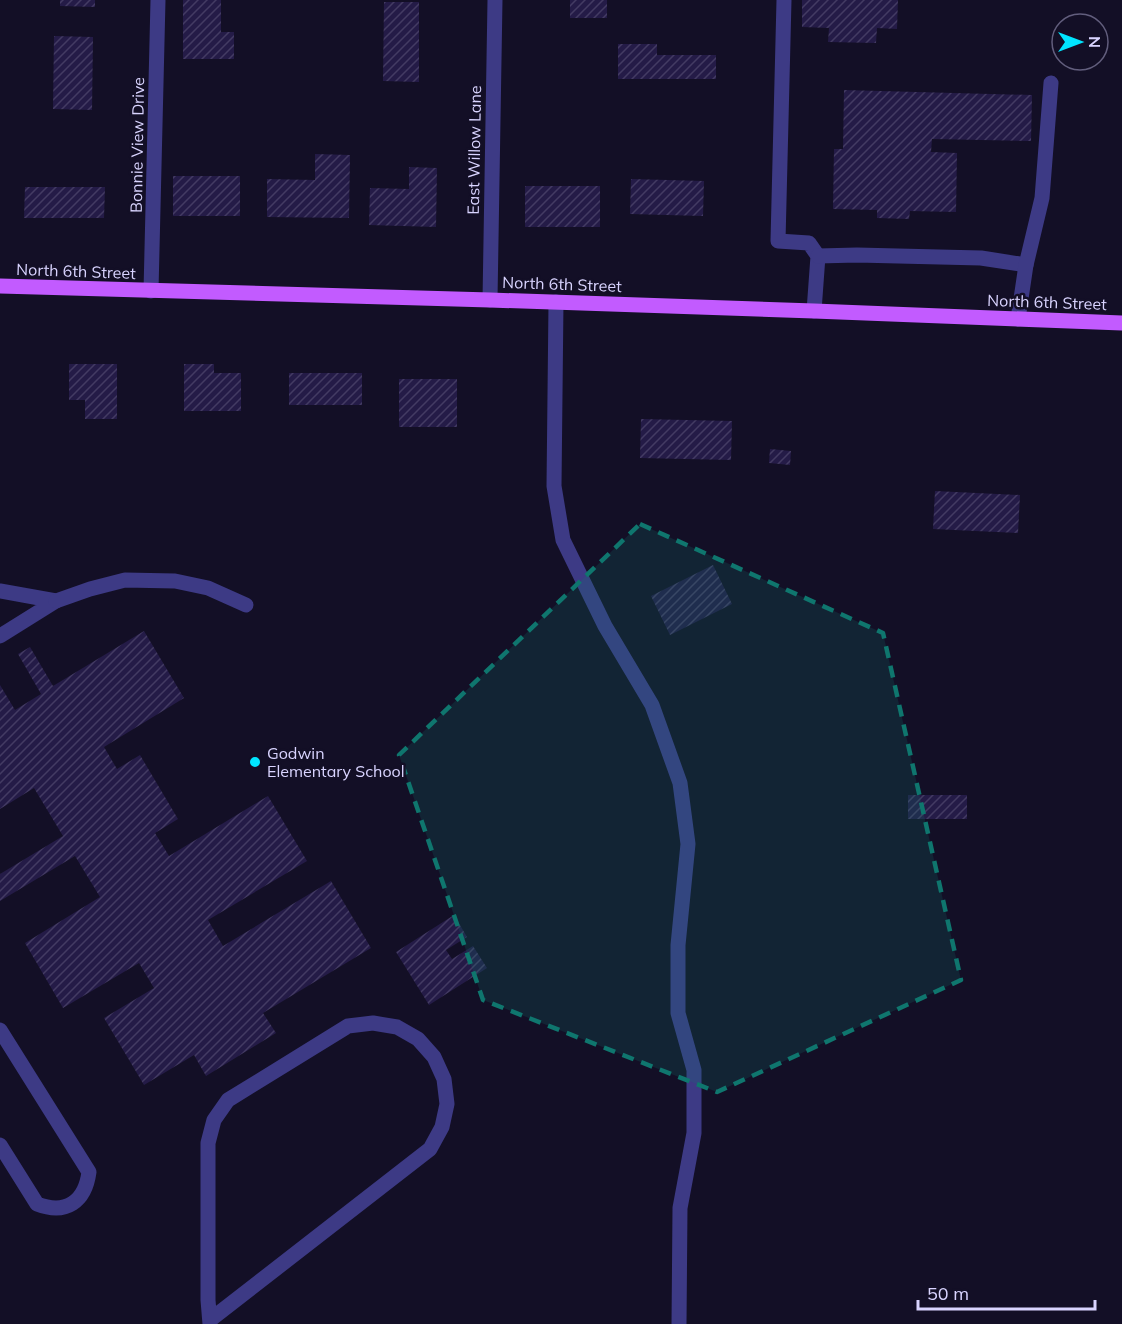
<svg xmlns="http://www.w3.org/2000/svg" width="1122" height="1324" font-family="Mulish,sans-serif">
<defs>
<pattern id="building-hatch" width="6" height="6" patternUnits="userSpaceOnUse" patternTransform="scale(1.5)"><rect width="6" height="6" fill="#241b47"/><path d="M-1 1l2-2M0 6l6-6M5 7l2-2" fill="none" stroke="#433b63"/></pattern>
</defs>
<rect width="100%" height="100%" fill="#130f26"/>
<g fill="url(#building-hatch)">
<path d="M60 0H95V7L60 6Z"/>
<path d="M183 0H221V32H234V59H183Z"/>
<rect x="570" y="0" width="37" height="18"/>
<path d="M802 0H898L897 29 877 28 876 43 828 42 829 28 802 27Z"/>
<path d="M384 2H419V82L383 81Z"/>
<path d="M54 36 93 37 92 110 53 109Z"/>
<path d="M618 44H657V55H716V79H618Z"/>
<path d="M844 90 1032 95 1031 141 932 139 931 152 957 153 956 212 910 211 909 219 877 218V210L833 209 834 149H843Z"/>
<path d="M315 154 350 155 349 218 267 217V179L315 180Z"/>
<path d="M409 167 437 168 436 227 369 225 370 188 409 189Z"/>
<rect x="173" y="176" width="67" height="40"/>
<path d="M631 179 704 181 703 216 630 214Z"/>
<rect x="525" y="186" width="75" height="41"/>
<path d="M25 187H105L104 218H24Z"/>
<path d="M69 364H117V419H85V400H69Z"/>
<path d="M184 364H214V373H241V411H184Z"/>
<rect x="289" y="373" width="73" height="32"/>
<rect x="399" y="379" width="58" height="48"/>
<path d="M641 419 732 421 731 460 640 458Z"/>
<path d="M770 449 791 451 790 465 769 463Z"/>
<path d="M935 491 1020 495 1018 533 933 529Z"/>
<path d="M713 565 732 604 670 635 651 596Z"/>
<path d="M144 631 184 698 104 747 117 769 140 755 178 819 155 833 169 856 268 796 307 861 208 920 223 946 331 881 371 948 263 1013 276 1033 206 1076 194 1055 144 1085 104 1018 154 988 139 963 63 1008 25 943 100 897 75 856 0 901V874L63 836 34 788 0 809V685L15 710 41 694 18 654 30 647 53 686Z"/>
<rect x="908" y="795" width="59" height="24"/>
<path d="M454 915 467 937 446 950 452 959 473 946 487 968 429 1005 396 952Z"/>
</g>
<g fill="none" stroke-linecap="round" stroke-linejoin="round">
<g stroke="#3d3a85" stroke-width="15">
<path d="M784 0 778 241 809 243 818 256 814 311"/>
<path d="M818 256 857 255 981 258 1026 265"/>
<path d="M151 291 158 0"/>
<path d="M490 300 495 0"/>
<path d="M556 302 554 486 563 540 605 626 652 705 680 783 688 844 678 945V1013L694 1070V1133L680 1208 679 1324"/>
<path d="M1018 319 1026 265 1042 198 1051 83"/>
<path d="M0 591 56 601 0 636"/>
<path d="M56 601 90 589 125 580 175 581 208 588 246 605"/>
<path d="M0 1030 89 1172C85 1202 66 1215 37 1204L0 1145"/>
<path d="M210 1320 430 1149 442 1127 447 1104 444 1079 434 1057 418 1039 397 1027 373 1023 348 1026 228 1100 214 1120 208 1143V1300L210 1324"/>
</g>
<path stroke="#c25bff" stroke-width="15" d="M0 286 490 300 814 311 1122 323"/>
</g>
<path fill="#0f766e" fill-opacity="0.2" stroke="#0f766e" stroke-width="4.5" stroke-dasharray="12 8" stroke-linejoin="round" d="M640 524 883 633 961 980 717 1092 483 1000 399 755Z"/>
<circle fill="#00e5ff" stroke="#130f26" stroke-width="2" cx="255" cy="762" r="6"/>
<g text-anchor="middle" stroke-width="5" stroke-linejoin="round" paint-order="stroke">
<g font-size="16" fill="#d9d4ff" stroke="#130f26">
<text transform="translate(137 145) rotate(-89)" y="6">Bonnie View Drive</text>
<text transform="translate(474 150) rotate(-89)" y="6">East Willow Lane</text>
<text transform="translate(76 271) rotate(2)" y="6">North 6th Street</text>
<text transform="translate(562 284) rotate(2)" y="6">North 6th Street</text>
<text transform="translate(1047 302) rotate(2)" y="6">North 6th Street</text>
</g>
<g font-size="16" fill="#d9d4ff" stroke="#130f26" text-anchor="start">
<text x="267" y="759">Godwin<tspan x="267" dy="18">Elementary School</tspan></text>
</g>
</g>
<g transform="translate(1080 42) rotate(90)"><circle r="28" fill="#130f26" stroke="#625e7d" stroke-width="1.5"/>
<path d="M0-4.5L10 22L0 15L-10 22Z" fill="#00e5ff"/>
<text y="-9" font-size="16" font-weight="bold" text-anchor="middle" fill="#d9d4ff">N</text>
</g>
<path d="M918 1300v9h177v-9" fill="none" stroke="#d9d4ff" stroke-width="3"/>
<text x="927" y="1300" font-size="18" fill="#d9d4ff" stroke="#130f26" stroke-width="4.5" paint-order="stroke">50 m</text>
</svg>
